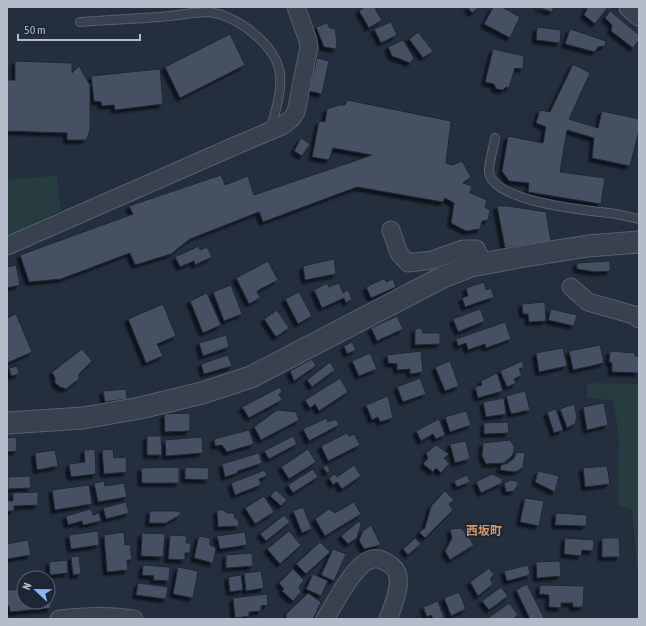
<svg xmlns="http://www.w3.org/2000/svg" width="646" height="626" font-family="'Asap Condensed','Noto Sans JP',sans-serif">
<defs>
<filter id="shadow"><feDropShadow dx="-3.5" dy="3.5" stdDeviation="1" flood-color="#0009"/></filter>
</defs>
<rect width="100%" height="100%" fill="#242f3e"/>
<g fill="#263c3f">
<path d="M57 176 61 210 7 238V180Z"/>
<path d="M587 383 639 384V586L632 509 618 505 619 440 614 401 587 397Z"/>
</g>
<g fill="#455162" stroke="#1f2835" filter="url(#shadow)">
<path d="M362 7H379L375 9 382 20 369 28 359 11 363 8Z"/>
<path d="M467 7H479L472 13Z"/>
<path d="M493 7H502L520 17 510 38 484 24Z"/>
<path d="M537 7H554L552 12Z"/>
<path d="M586 7H608L595 24 584 15 587 9Z"/>
<path d="M610 11 639 35V40L633 48 611 31 612 25 605 18Z"/>
<path d="M391 22 397 35 381 43 374 29Z"/>
<path d="M327 23 330 28 335 29 337 42 336 49 324 47 316 27Z"/>
<path d="M537 27 561 30 560 43 536 40Z"/>
<path d="M570 29 606 41 605 46 598 47 595 52 565 44Z"/>
<path d="M418 32 433 51 423 58 409 39Z"/>
<path d="M230 34 245 65 180 98 165 67Z"/>
<path d="M403 40 414 58 410 63 392 56 388 47Z"/>
<path d="M493 49 524 56 523 69 515 68 509 88 506 87 503 90 496 89 494 84 485 82Z"/>
<path d="M317 58 329 61 322 94 309 91Z"/>
<path d="M15 61 72 63V73L79 66 90 85V131L86 140H67V133L7 131V80H15Z"/>
<path d="M573 64 590 73 569 119 598 128 602 111 639 119V130L630 166 592 158 594 138 567 130 560 172 605 178 601 204 528 192 529 183 509 181 502 171 508 136 543 143 546 127 536 123 540 110 550 112Z"/>
<path d="M160 69 163 104 115 110 114 105 102 106 101 102 94 101 91 76Z"/>
<path d="M347 100 451 121 446 163 453 165 462 161 471 177 463 183 472 186 470 193 487 200 485 207 490 210 488 220 482 221 480 229 466 231 451 223 454 203 445 198 443 202 357 187 263 222 259 212 190 239 171 254 135 265 130 253 61 279 29 282 20 255 133 214 129 206 221 175 225 185 248 176 254 195 372 155 333 148 329 160 312 157 319 121 325 122 327 109 339 105H345Z"/>
<path d="M301 138 310 144 302 156 294 151Z"/>
<path d="M497 206H508L546 212 551 241 505 248Z"/>
<path d="M199 246 200 250 207 247 212 257 195 265 194 261 180 267 175 257Z"/>
<path d="M334 259 336 274 305 280 303 266Z"/>
<path d="M268 261 278 280 257 291 260 298 249 304 236 278Z"/>
<path d="M610 261V271L596 272 577 269V263Z"/>
<path d="M16 265 20 285 7 288V267Z"/>
<path d="M385 278 386 282 393 279 396 287 371 298 366 287Z"/>
<path d="M484 282 486 290 491 288 494 297 465 307 462 298 468 296 466 288Z"/>
<path d="M327 283 329 287 339 283 343 293 348 290 352 299 346 303 344 298 322 308 314 290Z"/>
<path d="M231 285 242 314 224 321 213 292Z"/>
<path d="M299 292 312 316 298 324 285 299Z"/>
<path d="M207 293 221 325 203 333 190 301Z"/>
<path d="M545 302 546 321 529 322 528 314H523L522 304Z"/>
<path d="M163 304 176 336 157 344 163 356 146 363 128 319Z"/>
<path d="M480 309 485 321 458 332 453 319Z"/>
<path d="M551 309 577 315 574 326 548 320Z"/>
<path d="M277 310 289 328 276 337 264 319Z"/>
<path d="M16 314 32 352 7 363V318Z"/>
<path d="M397 316 403 329 377 341 371 328Z"/>
<path d="M505 322 511 339 486 348 485 344 468 350 466 343 458 346 456 339Z"/>
<path d="M421 328 423 333H440V344L415 345V329Z"/>
<path d="M226 335 229 347 203 356 199 343Z"/>
<path d="M352 342 356 350 347 354 344 346Z"/>
<path d="M600 345 604 363 573 370 569 351Z"/>
<path d="M563 348 567 366 539 372 536 353Z"/>
<path d="M82 349 92 361 79 374V379L66 389 60 387 55 383V378L52 372Z"/>
<path d="M421 351 423 372 410 374V369L397 370V364L388 363 387 355Z"/>
<path d="M610 351 635 353V356H639V373L612 372V363L609 362Z"/>
<path d="M370 353 377 369 359 376 352 361Z"/>
<path d="M228 355 232 366 204 374 201 364Z"/>
<path d="M312 359 316 366 294 381 290 371Z"/>
<path d="M450 361 459 386 445 391 435 367Z"/>
<path d="M522 361 524 367 519 369 522 375 514 379 516 383 507 387 500 371Z"/>
<path d="M330 362 335 370 312 387 307 380Z"/>
<path d="M17 366 19 374 11 376 9 368Z"/>
<path d="M497 373 503 391 478 398 475 387 482 385 481 381Z"/>
<path d="M340 378 348 392 319 411 315 404 310 408 305 400Z"/>
<path d="M420 378 426 394 403 402 397 387Z"/>
<path d="M280 387 282 392 279 394 282 400 249 418 242 407Z"/>
<path d="M126 389 127 399 105 402 103 391Z"/>
<path d="M525 391 530 410 511 414 506 396Z"/>
<path d="M388 396 393 418 380 422 378 417 372 420 366 405Z"/>
<path d="M504 398 506 414 486 417 483 402Z"/>
<path d="M604 403 608 425 587 430 583 407Z"/>
<path d="M574 404 577 417 575 424 567 428 560 409Z"/>
<path d="M556 409 563 430 554 433 547 412Z"/>
<path d="M277 410 296 412 299 420 261 440 254 427Z"/>
<path d="M466 411 471 425 450 432 445 417Z"/>
<path d="M190 413V431L165 432 164 414Z"/>
<path d="M326 418 328 422 336 419 339 425 309 441 303 429Z"/>
<path d="M439 419 445 435 436 439 433 434 421 441 416 431Z"/>
<path d="M508 422 509 433 484 434V423Z"/>
<path d="M249 430 254 444 227 452 222 445 215 446 214 439Z"/>
<path d="M347 433 349 436 354 434 360 445 328 461 321 446Z"/>
<path d="M147 436H161L162 455H147Z"/>
<path d="M293 436 297 444 269 459 264 451Z"/>
<path d="M16 437 17 451 7 452V438Z"/>
<path d="M202 437 203 453 166 456 165 440Z"/>
<path d="M510 440 514 446V451L512 456 504 463 486 464 482 456 483 443Z"/>
<path d="M466 441 470 459 455 463 450 444Z"/>
<path d="M436 445 449 454 444 458 449 464 441 473 436 468 433 472 423 464 428 458 426 453Z"/>
<path d="M95 449 96 474 71 477 69 464 85 462 84 450Z"/>
<path d="M113 449 114 458 126 457 127 472 104 474 102 450Z"/>
<path d="M308 449 316 462 289 479 281 467Z"/>
<path d="M55 450 58 466 37 470 35 453Z"/>
<path d="M517 452 525 453 523 467 518 471 513 472 500 470 501 465 508 463 514 458Z"/>
<path d="M259 453 262 463 238 471 237 473 225 477 222 464Z"/>
<path d="M327 465 330 471 327 473 323 467Z"/>
<path d="M354 465 361 476 342 489 337 482 333 485 329 478 335 474 337 477Z"/>
<path d="M607 466 610 484 585 487 583 468Z"/>
<path d="M179 467V483H142L141 468Z"/>
<path d="M185 467 209 468 208 480 185 479Z"/>
<path d="M313 469 318 477 293 493 288 485Z"/>
<path d="M265 470 267 476 259 479 261 485 235 495 231 483Z"/>
<path d="M538 471 559 476 555 492 535 482Z"/>
<path d="M492 474 502 479V483L481 493 476 482Z"/>
<path d="M467 475 470 482 457 487 454 481Z"/>
<path d="M30 476 31 488 8 489V477Z"/>
<path d="M511 480 519 482 514 491 506 492 504 483Z"/>
<path d="M104 481 105 486 124 483 127 497 98 502 94 483Z"/>
<path d="M89 485 92 504 55 510 52 490Z"/>
<path d="M276 490 287 500 281 506 270 496Z"/>
<path d="M445 491 454 500 449 504 453 510 425 538 419 532 425 528 431 506Z"/>
<path d="M38 492V505L14 506V511H7V501H13V493Z"/>
<path d="M264 496 274 512 255 524 245 508Z"/>
<path d="M525 498 544 501 539 526 520 522Z"/>
<path d="M126 502 129 513 106 519 103 508Z"/>
<path d="M354 502 361 514 325 536 315 519 329 509 335 513Z"/>
<path d="M303 507 312 529 302 533 293 511Z"/>
<path d="M91 509 93 515 99 513 101 521 83 525 82 521 68 525 66 516Z"/>
<path d="M217 510H224L227 513H234L235 518 238 519 239 526 218 527Z"/>
<path d="M150 511H180V515L166 523H149Z"/>
<path d="M556 513 587 515 586 526 555 525Z"/>
<path d="M284 515 290 522 266 541 260 534Z"/>
<path d="M359 521 361 524 357 538 348 544 341 536Z"/>
<path d="M371 525 381 545 364 549 359 540 363 531Z"/>
<path d="M461 528 468 536 474 545 450 560 445 551 452 538 450 529Z"/>
<path d="M98 531 99 545 71 549 69 535Z"/>
<path d="M289 531 301 545 280 564 267 549Z"/>
<path d="M124 532 125 545 130 544 132 560H127L128 570 107 572 104 535Z"/>
<path d="M245 532 247 545 220 549 217 536Z"/>
<path d="M142 533 165 534 163 557 141 556Z"/>
<path d="M170 535 187 536 186 543H191L190 553H185V560L168 559Z"/>
<path d="M199 536 210 538V545L216 548 213 563 194 558Z"/>
<path d="M415 538 421 544 408 555 403 549Z"/>
<path d="M565 538 594 540 593 551 582 550 581 556 564 554Z"/>
<path d="M602 538H619L620 557H602Z"/>
<path d="M28 540 31 555 7 559V544Z"/>
<path d="M320 542 330 552 306 574 296 564Z"/>
<path d="M333 549 346 554 334 581 321 575Z"/>
<path d="M252 553 253 566 226 568V555Z"/>
<path d="M79 556 81 574 73 575 71 557Z"/>
<path d="M67 560 68 573 50 575 49 562Z"/>
<path d="M560 561 561 576 537 578 536 562Z"/>
<path d="M143 565 170 567 169 581 153 580 154 576 142 575Z"/>
<path d="M528 565 530 575 507 581 504 571Z"/>
<path d="M178 567 198 571 193 598 173 594Z"/>
<path d="M489 568 494 575 490 579 493 584 478 596 470 582Z"/>
<path d="M293 569 304 580 299 587 301 592 293 601 282 591 284 589 279 583Z"/>
<path d="M261 571 264 588 246 591 244 573Z"/>
<path d="M313 574 328 581 321 596 306 589Z"/>
<path d="M241 575 243 590 230 592 228 577Z"/>
<path d="M138 583 168 587 166 599 136 595Z"/>
<path d="M527 584 544 618 543 619H530L516 590Z"/>
<path d="M540 585 584 586 583 607H573V603H561V608L549 607V595L539 594Z"/>
<path d="M50 586 51 608 10 612 9 606H7V590L24 589V602H48V587Z"/>
<path d="M501 587 508 596 489 610 482 601Z"/>
<path d="M459 592 466 609 451 616 444 598Z"/>
<path d="M308 593 321 602 313 619H286V614Z"/>
<path d="M267 594 268 605 261 606V611L249 612V616L235 618 233 598Z"/>
<path d="M438 601 444 618 441 619H433L431 615 427 617 423 607Z"/>
<path d="M509 603 518 615 513 619H487Z"/>
</g>
<g fill="none" stroke-linecap="round" stroke-linejoin="round">
<defs>
<g id="service">
<path d="M80 22C106 20 133 19 159 17 170 16 181 15 192 13 197 13 203 12 208 12 236 15 276 44 280 74 282 93 275 113 270 131"/>
<path d="M495 138C494 146 488 165 489 172 493 202 585 210 609 213 619 214 629 217 639 219"/>
</g>
<g id="minor">
<path d="M391 230 399 253 408 263 432 260 463 249H476L484 264"/>
<path d="M7 246 237 145 282 126 292 118 296 112 309 47 308 40 296 7"/>
<path d="M571 287 588 302 634 315 639 319"/>
<path d="M59 619C84 616 110 615 134 619"/>
<path d="M325 619C335 603 349 575 363 564 369 559 375 557 382 560 386 562 392 565 395 569 404 582 393 606 388 619"/>
</g>
<g id="tertiary">
<path d="M630 7 639 15"/>
<path d="M7 423 83 418 140 408 202 393 251 377 443 277 471 266 525 256 588 246 639 242"/>
</g>
</defs>
<use href="#service" stroke="#565f6c" stroke-width="10"/>
<use href="#minor" stroke="#565f6c" stroke-width="19"/>
<use href="#tertiary" stroke="#565f6c" stroke-width="23"/>
<use href="#service" stroke="#38414e" stroke-width="8"/>
<use href="#minor" stroke="#38414e" stroke-width="17"/>
<use href="#tertiary" stroke="#38414e" stroke-width="21"/>
</g>
<g text-anchor="middle" stroke-width="4" stroke-linejoin="round" paint-order="stroke">
<g font-size="12" font-weight="bold" fill="#d59563" stroke="#1d2633">
<text x="484" y="535">西坂町</text>
</g>
</g>
<rect width="646" height="626" fill="none" stroke="#b4bcc9" stroke-width="16"/>
<g transform="translate(36 590) rotate(292)"><circle r="19" fill="#1d2633" stroke="#59626f"/>
<path d="M0-3L7 15L0 10L-7 15Z" fill="#8ab4f8"/>
<text y="-6" font-size="11" font-weight="bold" text-anchor="middle" fill="#b4bcc9">N</text>
</g>
<path d="M18 34v6h122v-6" fill="none" stroke="#b4bcc9" stroke-width="2"/>
<text x="24" y="34" font-size="12" fill="#b4bcc9" stroke="#1d2633" stroke-width="3" paint-order="stroke">50 m</text>
</svg>
